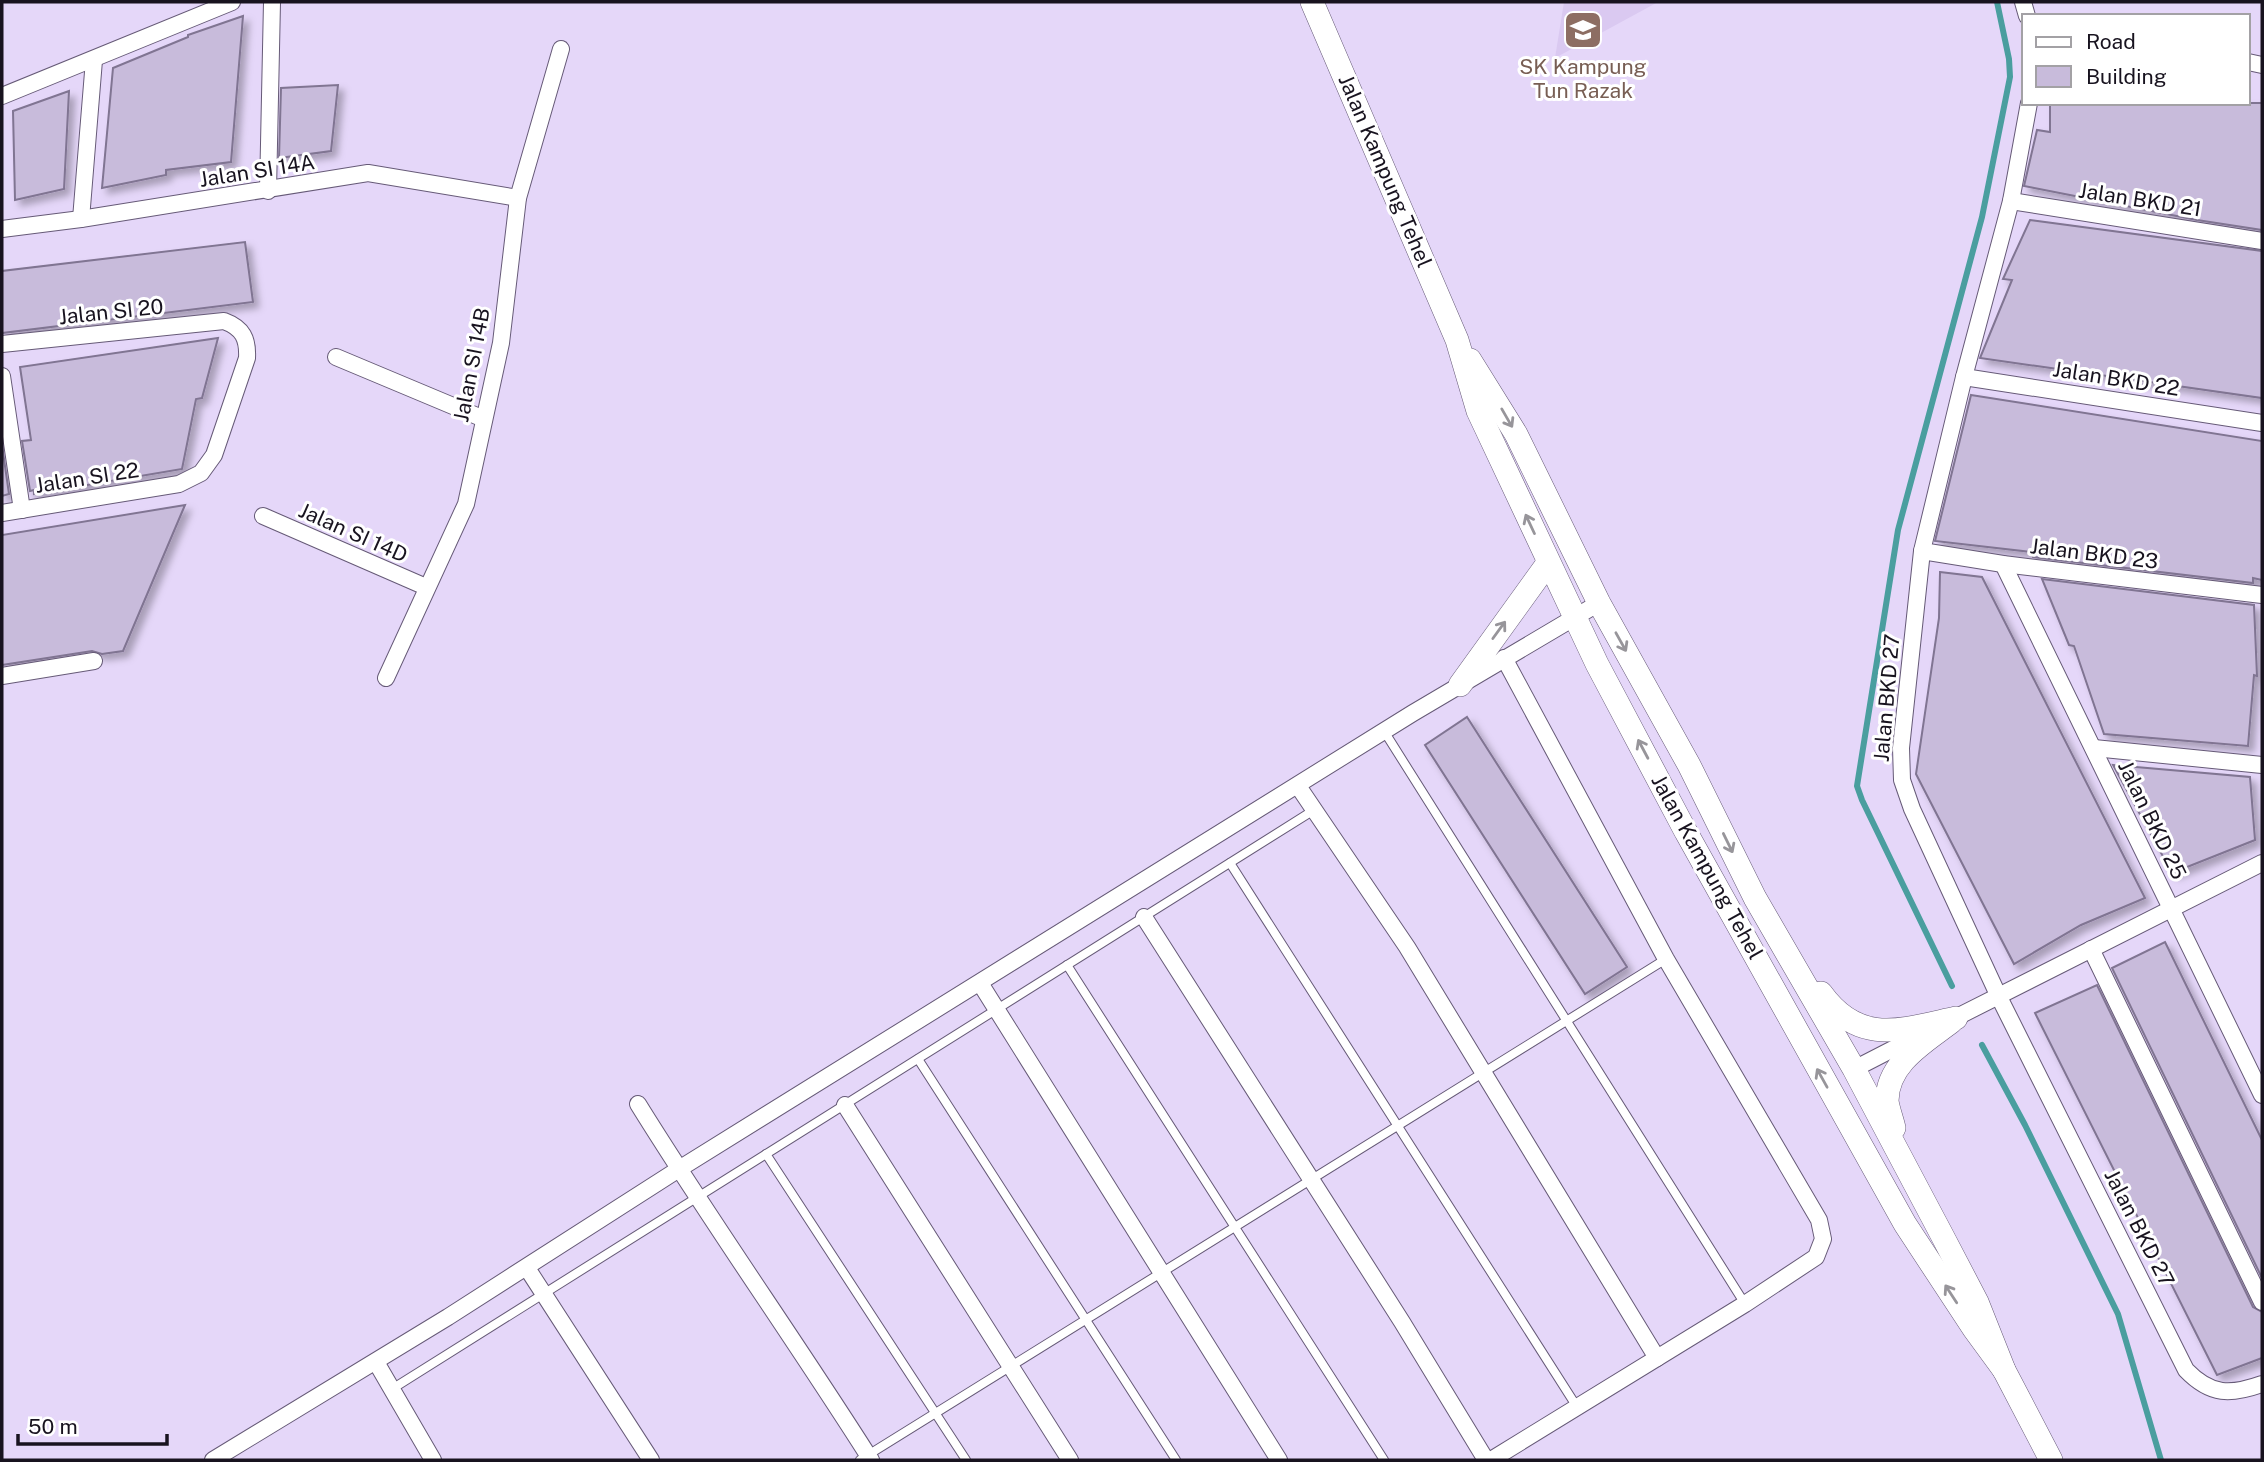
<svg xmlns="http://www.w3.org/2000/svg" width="2264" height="1462" font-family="'Public Sans',sans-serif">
<defs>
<filter id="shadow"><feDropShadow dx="5.5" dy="5.5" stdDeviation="3.5" flood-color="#0004"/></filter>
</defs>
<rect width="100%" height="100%" fill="#e5d7f9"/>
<path fill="#dac9f1" d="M1564 2H1658L1555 58Z"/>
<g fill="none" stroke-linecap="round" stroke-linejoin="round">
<g stroke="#4a9e9f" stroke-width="6">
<path d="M1952 986 1862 800 1857 786 1898 530 1982 217 2010 77 2009 59 1997 2"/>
<path d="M1982 1045 2025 1125 2118 1314 2161 1460"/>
</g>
</g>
<g fill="#c8bbdb" stroke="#807492" stroke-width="2" filter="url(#shadow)">
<path d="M243 16 231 162 166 170V175L102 188 113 68 188 37V35Z"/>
<path d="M338 85 331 151 279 158 281 88Z"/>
<path d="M69 91 64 189 15 200 13 111Z"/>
<path d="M2050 103H2262V230L2197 220 2024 186 2037 130 2050 132Z"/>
<path d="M2030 220 2262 251V398L1980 358 2012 280 2003 279Z"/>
<path d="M245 242 253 302 2 333V271Z"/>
<path d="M218 338 202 398 196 399 182 469 34 494V490L30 491 22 441 31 440 20 367Z"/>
<path d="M1971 395 2262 441V580L2253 578V583L2033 557 2031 552 1935 541Z"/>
<path d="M2 445 9 494 2 496Z"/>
<path d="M185 505 123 651 102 654 92 651 2 665V535Z"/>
<path d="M1940 572 1982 577 2145 898 2081 925 2014 964 1916 774 1939 618Z"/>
<path d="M2042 579 2254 605 2257 676 2254 675 2248 746 2104 734 2074 646 2069 645Z"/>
<path d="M1467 717 1627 967 1585 994 1425 745Z"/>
<path d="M2113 765 2250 777 2255 840 2172 873Z"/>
<path d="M2165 942 2262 1140V1278L2112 968Z"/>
<path d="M2097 985 2253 1307 2262 1312V1358L2217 1375 2035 1013Z"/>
</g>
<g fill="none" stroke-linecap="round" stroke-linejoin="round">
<defs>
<g id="service">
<path d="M1384 731 1745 1304"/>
<path d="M1230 863 1577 1407"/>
<path d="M1067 965 1384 1460"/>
<path d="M918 1059 1176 1460"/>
<path d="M766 1154 966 1460"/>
<path d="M392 1389 1314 810"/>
<path d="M860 1460 1666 959"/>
</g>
<g id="minor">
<path d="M2023 2 2027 16"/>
<path d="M2248 62 2262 65"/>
<path d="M2 96 232 2"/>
<path d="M2029 103 2011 201 1964 377 1922 551 1901 748 1902 780 1912 809 1999 997 2186 1370C2211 1396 2231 1395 2262 1384"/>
<path d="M268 191 272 2"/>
<path d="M2011 201 2262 241"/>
<path d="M81 219 94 60"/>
<path d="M2 229 81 219 368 173 518 198"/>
<path d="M2 344 224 321C243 328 248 339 247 358L214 455 201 473 179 484 2 513"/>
<path d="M336 357 484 419"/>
<path d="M2 376 22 510"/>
<path d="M1964 377 2262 423"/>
<path d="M263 516 426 587"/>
<path d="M1922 551 2003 564 2262 595"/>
<path d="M2003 564 2262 1095"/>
<path d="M2 676 94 661"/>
<path d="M386 678 466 504 501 343 518 198 561 49"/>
<path d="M2094 748 2262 765"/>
<path d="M1298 786 1407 947 1657 1358"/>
<path d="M1144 917 1402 1322 1486 1460"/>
<path d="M2091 949 2262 1302"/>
<path d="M980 983 1279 1460"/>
<path d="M1949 1021 2262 863"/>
<path d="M1854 1069 1922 1034"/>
<path d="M638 1104C713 1225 795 1340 871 1460"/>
<path d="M845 1105 1070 1460"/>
<path d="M527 1268 651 1460"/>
<path d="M376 1362 433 1460"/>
<path d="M213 1460 448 1317 679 1169 1413 713 1599 603"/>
<path d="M1491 1460 1745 1304 1816 1257 1823 1239 1819 1220 1666 959 1504 658"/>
</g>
<g id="secondary">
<path d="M1312 2 1457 340 1478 411 1597 664 1686 832 1905 1224 1974 1329 2004 1370"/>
<path d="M1470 360 1516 434 1599 603 1689 765 1755 898 1854 1069 1943 1237 1977 1302 2004 1370 2051 1460"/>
<path d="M1460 685 1548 563"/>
<path d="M1821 993C1859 1046 1901 1030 1956 1018"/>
<path d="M1894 1128C1892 1119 1888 1109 1887 1101 1887 1063 1925 1042 1951 1022"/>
</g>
</defs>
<use href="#service" stroke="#665a77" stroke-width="10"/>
<use href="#minor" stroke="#665a77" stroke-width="18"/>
<use href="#secondary" stroke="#665a77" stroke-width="24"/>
<use href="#service" stroke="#fff" stroke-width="8"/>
<use href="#minor" stroke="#fff" stroke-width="16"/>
<use href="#secondary" stroke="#fff" stroke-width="23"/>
</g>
<defs><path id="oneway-shaft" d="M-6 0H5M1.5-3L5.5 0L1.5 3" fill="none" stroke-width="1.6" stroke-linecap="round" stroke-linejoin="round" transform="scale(1.75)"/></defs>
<g stroke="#97959a">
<use href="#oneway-shaft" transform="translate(1507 418) rotate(60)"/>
<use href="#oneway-shaft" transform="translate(1530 524) rotate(-115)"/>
<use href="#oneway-shaft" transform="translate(1499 630) rotate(-54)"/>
<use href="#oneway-shaft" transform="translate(1621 642) rotate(61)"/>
<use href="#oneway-shaft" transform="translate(1643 749) rotate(-118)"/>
<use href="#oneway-shaft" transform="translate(1728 843) rotate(64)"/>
<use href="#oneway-shaft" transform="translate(1822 1078) rotate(-119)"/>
<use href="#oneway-shaft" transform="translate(1951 1294) rotate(-123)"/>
</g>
<defs>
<symbol id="school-square" viewBox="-11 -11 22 22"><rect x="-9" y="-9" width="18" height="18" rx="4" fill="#8d6e63" stroke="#fff"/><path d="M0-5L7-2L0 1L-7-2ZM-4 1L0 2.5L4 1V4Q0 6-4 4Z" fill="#fff"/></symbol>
</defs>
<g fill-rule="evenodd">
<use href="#school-square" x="1561" y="8" width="44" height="44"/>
</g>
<g text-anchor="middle" stroke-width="6" stroke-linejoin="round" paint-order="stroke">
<g font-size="21" fill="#785e54" stroke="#fff">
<text x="1583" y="74">SK Kampung<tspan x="1583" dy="24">Tun Razak</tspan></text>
</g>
<g font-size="21" fill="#18131f" stroke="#fff">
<text transform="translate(257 171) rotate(-9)" y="7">Jalan SI 14A</text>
<text transform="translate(1385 171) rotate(67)" y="7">Jalan Kampung Tehel</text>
<text transform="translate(2140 200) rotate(9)" y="7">Jalan BKD 21</text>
<text transform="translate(111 312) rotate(-6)" y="7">Jalan SI 20</text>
<text transform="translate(472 365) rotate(-79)" y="7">Jalan SI 14B</text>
<text transform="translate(2116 379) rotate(9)" y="7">Jalan BKD 22</text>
<text transform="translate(87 478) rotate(-9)" y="7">Jalan SI 22</text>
<text transform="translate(353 533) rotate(24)" y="7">Jalan SI 14D</text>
<text transform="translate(2094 554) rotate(7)" y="7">Jalan BKD 23</text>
<text transform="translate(1887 698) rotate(-85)" y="7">Jalan BKD 27</text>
<text transform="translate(2152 820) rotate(64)" y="7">Jalan BKD 25</text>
<text transform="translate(1707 867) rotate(61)" y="7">Jalan Kampung Tehel</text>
<text transform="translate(2139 1228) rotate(63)" y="7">Jalan BKD 27</text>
</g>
</g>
<rect width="2264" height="1462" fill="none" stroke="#18131f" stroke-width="7"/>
<rect x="2022" y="14" width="228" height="91" fill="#ffffff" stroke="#a3a1a5" stroke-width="2"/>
<rect x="2036" y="37" width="35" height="10" fill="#ffffff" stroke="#a3a1a5" stroke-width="2"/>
<text x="2086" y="49" font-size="21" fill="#18131f">Road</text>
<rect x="2036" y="66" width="35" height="21" fill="#c8bbdb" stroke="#a3a1a5" stroke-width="2"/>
<text x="2086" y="84" font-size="21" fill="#18131f">Building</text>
<path d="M18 1434v10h149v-10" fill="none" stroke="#18131f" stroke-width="3.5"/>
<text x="28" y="1434" font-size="21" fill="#18131f" stroke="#ffffff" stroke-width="5" paint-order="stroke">50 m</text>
</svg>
